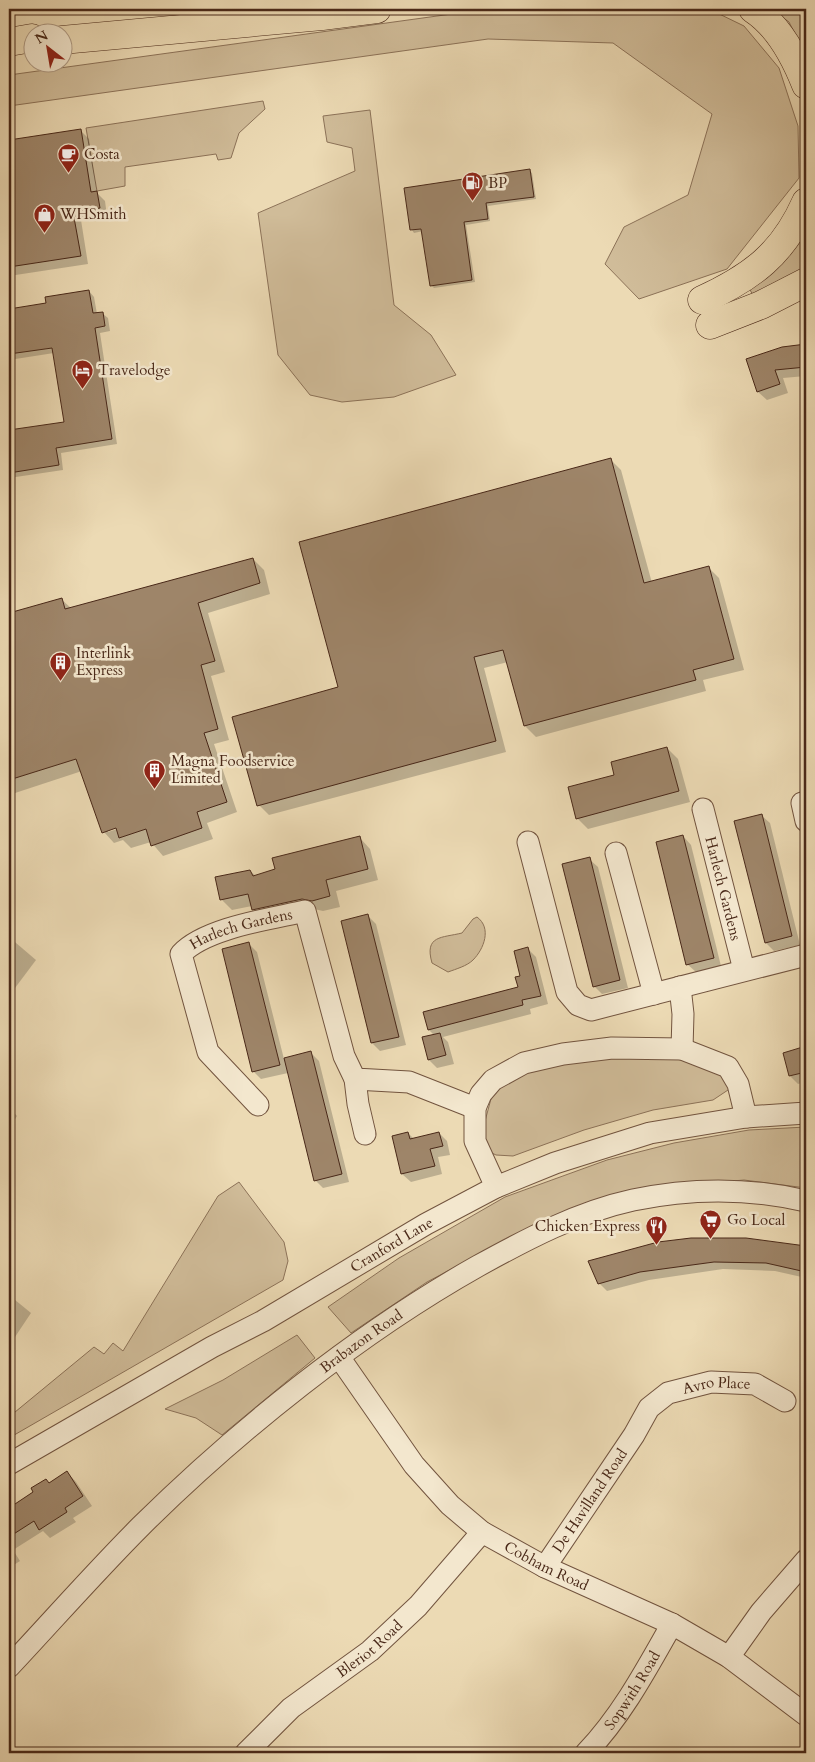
<svg xmlns="http://www.w3.org/2000/svg" width="815" height="1762" font-family="Cardo,serif">
<rect width="100%" height="100%" fill="#ecdab4"/>
<filter id="stains"><feTurbulence type="fractalNoise" baseFrequency=".004" numOctaves="4"/><feColorMatrix values="0 0 0 0 .2 0 0 0 0 .09 0 0 0 0 .02 0 0 0 .5 -.17"/></filter>
<radialGradient id="worn" r=".72"><stop offset=".6" stop-color="#630" stop-opacity="0"/><stop offset="1" stop-color="#630" stop-opacity=".3"/></radialGradient>
<g fill="#d0bc99" stroke="#8c7258">
<path d="M488 9H709L744 26 779 68 798 126 799 178 727 269 639 299 605 264 624 227 688 195 712 114 613 43 488 39 9 106V75Z"/>
<path d="M771 9H806V56L789 22Z"/>
<path d="M263 101 265 109 239 133 231 158 218 160 216 154 125 167V186L97 191 86 128Z"/>
<path d="M370 110 394 305 431 335 456 375 394 397 342 402 310 395 278 355 258 213 355 171 352 148 327 142 323 116Z"/>
<path d="M806 222V269L754 297 749 288Z"/>
<path d="M477 917C492 928 484 949 473 960 467 966 456 969 448 972L432 963C424 935 442 938 462 933L473 919Z"/>
<path d="M641 1057C674 1059 714 1055 731 1088L713 1100 653 1110 584 1130 513 1156 496 1155 490 1152 486 1143 484 1125 492 1095 512 1078 542 1068 582 1060Z"/>
<path d="M806 1127V1188L744 1180 630 1190 546 1219 427 1282 351 1333 328 1307 399 1258 505 1197 607 1160 674 1143 749 1130Z"/>
<path d="M239 1182 284 1242 288 1261 283 1280 9 1438V1417L94 1347 104 1354 113 1343 123 1351 218 1196Z"/>
<path d="M297 1335 315 1358 222 1435 196 1418 165 1409 223 1380Z"/>
</g>
<g fill="#0003" fill-rule="evenodd">
<path d="M81 131 89 139 97 193 105 201 107 216 81 220 88 264 9 276V142Z"/>
<path d="M529 170 532 173 536 199 488 206 490 221 466 225 475 282 434 288 431 285 423 231 414 233 412 230Z"/>
<path d="M89 291 94 297 97 314 102 313 108 318 110 331 100 333 117 444 61 453 63 470 9 478V431L65 423 54 353 9 360V311L48 304Z"/>
<path d="M806 345V376L783 378 788 393 767 400 758 392 748 360 782 348Z"/>
<path d="M610 459 621 470 652 583 708 567 719 578 744 670 703 680 706 691 536 737 525 726 508 662 484 668 506 752 269 815 258 804 340 688Z"/>
<path d="M253 559 264 570 270 594 208 613 225 672 211 676 229 740 214 744 237 812 207 823 213 839 163 856 151 842 131 848 123 840 114 843 104 832 82 771 9 795V615L61 599 71 608ZM122 825 123 827 108 832V830Z"/>
<path d="M667 748 678 759 690 802 588 829 577 818 615 776Z"/>
<path d="M761 815 770 823 800 945 774 951 766 943Z"/>
<path d="M683 836 691 845 721 966 696 972 687 964Z"/>
<path d="M360 838 370 849 378 880 336 891 340 907 323 911 314 909 264 920 252 906 232 910 221 899 250 871 256 876Z"/>
<path d="M589 859 598 867 628 988 602 994 594 986Z"/>
<path d="M368 916 376 924 406 1045 380 1051 372 1043 342 922Z"/>
<path d="M9 937 36 960 9 996Z"/>
<path d="M249 944 257 952 284 1059 311 1053 319 1061 349 1182 323 1188 315 1180 288 1073 261 1079 253 1071Z"/>
<path d="M528 949 536 957 548 1004 530 1009 531 1014 443 1037 448 1042 454 1064 437 1068 429 1060 434 1035 429 1030 519 988Z"/>
<path d="M806 1048V1082L798 1084 790 1076 784 1053Z"/>
<path d="M9 1107 17 1116 9 1129Z"/>
<path d="M408 1133 414 1139 439 1133 447 1141 450 1155 438 1157 442 1174 411 1182 402 1174 393 1137Z"/>
<path d="M746 1239 806 1248V1278L775 1271 723 1269 649 1280 607 1291 599 1283Z"/>
<path d="M9 1295 31 1313 9 1346Z"/>
<path d="M67 1472 76 1482 92 1506 73 1518 76 1522 50 1538 43 1531 13 1550 20 1561 9 1568V1508Z"/>
</g>
<g fill="#9e8569" stroke="#492818">
<path d="M81 129 91 192 97 191 100 208 73 212 81 256 9 267V140Z"/>
<path d="M530 169 534 197 486 203 488 219 464 222 472 280 430 286 421 229 410 230 404 188Z"/>
<path d="M89 290 93 313 103 312 105 326 95 328 112 439 56 448 59 465 9 473V430L64 422 52 348 9 354V309L46 303 45 297Z"/>
<path d="M806 344V367L775 370 780 384 757 392 746 359 782 347Z"/>
<path d="M611 458 644 583 709 566 734 659 693 670 696 680 524 726 503 650 474 657 496 741 257 806 232 717 338 687 299 542Z"/>
<path d="M253 558 260 583 198 603 215 661 201 665 218 729 204 733 227 802 197 812 202 828 151 846 146 829 119 838 116 828 102 833 76 759 9 780V613L62 598 65 609Z"/>
<path d="M667 747 679 791 576 819 568 787 614 775 611 762Z"/>
<path d="M762 814 792 936 765 943 734 821Z"/>
<path d="M683 835 714 958 686 965 656 842Z"/>
<path d="M360 836 368 869 326 880 330 896 312 901 302 899 252 910 248 894 220 900 215 877 250 870 253 876 275 869 272 858Z"/>
<path d="M590 857 620 980 593 987 562 864Z"/>
<path d="M368 914 399 1037 371 1043 341 921Z"/>
<path d="M249 942 280 1065 252 1072 222 949Z"/>
<path d="M528 947 541 996 522 1000 523 1005 428 1030 423 1012 518 987 515 977 520 976 514 951Z"/>
<path d="M440 1033 446 1055 428 1060 422 1037Z"/>
<path d="M806 1046V1072L789 1076 783 1053Z"/>
<path d="M311 1051 342 1174 314 1181 284 1058Z"/>
<path d="M408 1132 410 1139 439 1132 443 1146 430 1149 435 1166 401 1174 392 1136Z"/>
<path d="M691 1238H746L806 1246V1272L766 1263 714 1262 640 1272 598 1284 588 1261 658 1242Z"/>
<path d="M67 1471 83 1496 65 1508 67 1512 39 1530 34 1521 9 1537V1508L33 1492 31 1488 46 1479 49 1483Z"/>
</g>
<g fill="none" stroke-linecap="round" stroke-linejoin="round">
<defs>
<g id="minor">
<path d="M802 803 806 821"/>
<path id="s1" d="M703 809 744 970"/>
<path d="M528 842 567 992 578 1005 591 1010 806 955"/>
<path d="M616 853 654 994"/>
<path d="M680 987 683 1014 682 1049"/>
<path d="M355 1079 358 1104 365 1134"/>
<path id="s2" d="M258 1105 208 1052 181 954C205 928 270 919 305 911L344 1056 355 1079 409 1082 475 1108"/>
<path d="M496 1187 475 1141V1108L481 1094 493 1080 524 1063 563 1054 612 1048 682 1049 728 1067 738 1084 746 1117"/>
<path id="s3" d="M339 1357 414 1465 450 1505 482 1532 545 1567 672 1624 729 1657 806 1715"/>
<path id="s4" d="M9 1464 212 1347 263 1321 426 1224 496 1187 555 1163 650 1133 746 1117 806 1113"/>
<path id="s5" d="M545 1567 634 1435 649 1408 668 1393 711 1382 755 1384 785 1401"/>
<path d="M729 1657 761 1612 806 1560"/>
<path id="s6" d="M9 1667C53 1620 96 1571 141 1526 238 1430 359 1333 478 1266 527 1239 578 1212 633 1200 690 1188 750 1188 806 1201"/>
<path id="s7" d="M246 1753 291 1708 370 1651 418 1606 482 1532"/>
<path id="s8" d="M586 1753C622 1715 646 1670 672 1624"/>
</g>
<g id="highway">
<path d="M753 9C779 26 795 57 806 85"/>
<path d="M62 40 322 16 377 9"/>
<path d="M9 42 32 38"/>
<path d="M702 300C752 277 783 254 806 202"/>
<path d="M710 325 761 305 806 282"/>
</g>
</defs>
<use href="#minor" stroke="#72543f" stroke-width="23"/>
<use href="#highway" stroke="#492818" stroke-width="29"/>
<use href="#minor" stroke="#f3e7ce" stroke-width="21"/>
<use href="#highway" stroke="#ecdab4" stroke-width="28"/>
</g>
<defs>
<symbol id="cafe-pin" viewBox="-11 -11 22 30"><path d="M0 17L-7.5 6A9.5 9.5 0 1 1 7.5 6Z" fill="#8f2418" stroke="#f3e7ce"/><path d="M-5.5-4.5H6V0H3Q3 3.5 0 3.5H-2.5Q-5.5 3.5-5.5 0ZM3-3.2v2h1.7v-2ZM-6 4.5H4V6H-6Z" fill="#fff"/></symbol>
<symbol id="fuel-pin" viewBox="-11 -11 22 30"><path d="M0 17L-7.5 6A9.5 9.5 0 1 1 7.5 6Z" fill="#8f2418" stroke="#f3e7ce"/><path d="M-5.5-6h7V0h2V4h1.3V-2.5L3-4.5l.8-.8L6-3V5H2.5V1h-1V6h-7ZM-4.2-4.7v3.2H.2V-4.7Z" fill="#fff"/></symbol>
<symbol id="shop-pin" viewBox="-11 -11 22 30"><path d="M0 17L-7.5 6A9.5 9.5 0 1 1 7.5 6Z" fill="#8f2418" stroke="#f3e7ce"/><path d="M-5-2.5h2.3a2.7 3.5 0 0 1 5.4 0H5L5.5 6h-11ZM-1.5-2.5h3a1.5 2.3 0 0 0-3 0Z" fill="#fff"/></symbol>
<symbol id="hotel-pin" viewBox="-11 -11 22 30"><path d="M0 17L-7.5 6A9.5 9.5 0 1 1 7.5 6Z" fill="#8f2418" stroke="#f3e7ce"/><path d="M-6-4.5h1.5V1H6V5H4.5V3h-9V5H-6ZM-4 0a1.8 1.8 0 1 1 3.6 0ZM.5 0V-2.5h3Q6-2.5 6 0Z" fill="#fff"/></symbol>
<symbol id="building-pin" viewBox="-11 -11 22 30"><path d="M0 17L-7.5 6A9.5 9.5 0 1 1 7.5 6Z" fill="#8f2418" stroke="#f3e7ce"/><path d="M-4-6H4V6H1V3H-1V6H-4ZM-2.5-4.3h1.7v1.8h-1.7ZM.8-4.3h1.7v1.8H.8ZM-2.5-1h1.7V.8h-1.7ZM.8-1h1.7V.8H.8Z" fill="#fff"/></symbol>
<symbol id="supermarket-pin" viewBox="-11 -11 22 30"><path d="M0 17L-7.5 6A9.5 9.5 0 1 1 7.5 6Z" fill="#8f2418" stroke="#f3e7ce"/><path d="M-6-5.5h2.5l.6 2H6L4.5 2H-2.5L-4.4-4H-6ZM-1.5 3.2a1.3 1.3 0 1 0 .1 0ZM3 3.2a1.3 1.3 0 1 0 .1 0Z" fill="#fff"/></symbol>
<symbol id="restaurant-pin" viewBox="-11 -11 22 30"><path d="M0 17L-7.5 6A9.5 9.5 0 1 1 7.5 6Z" fill="#8f2418" stroke="#f3e7ce"/><path d="M-5-6h1v4h1v-4h1v4h1v-4h1v5L-1.5 .5V6h-2V.5L-5-1ZM5-6V6H3V1.5H1.5Q1.5-4 5-6Z" fill="#fff"/></symbol>
</defs>
<g fill-rule="evenodd">
<use href="#cafe-pin" x="56" y="142" width="25" height="34"/>
<use href="#fuel-pin" x="460" y="170" width="25" height="34"/>
<use href="#shop-pin" x="32" y="202" width="25" height="34"/>
<use href="#hotel-pin" x="70" y="358" width="25" height="34"/>
<use href="#building-pin" x="48" y="650" width="25" height="34"/>
<use href="#building-pin" x="142" y="758" width="25" height="34"/>
<use href="#supermarket-pin" x="698" y="1208" width="25" height="34"/>
<use href="#restaurant-pin" x="644" y="1214" width="25" height="34"/>
</g>
<g text-anchor="middle" stroke-width="5" stroke-linejoin="round" paint-order="stroke">
<g font-size="15" fill="#492818" stroke="#f3e7ce" text-anchor="start">
<text x="84" y="159">Costa</text>
<text x="488" y="188">BP</text>
<text x="60" y="219">WHSmith</text>
<text x="98" y="375">Travelodge</text>
<text x="76" y="658">Interlink<tspan x="76" dy="17">Express</tspan></text>
<text x="171" y="766">Magna Foodservice<tspan x="171" dy="17">Limited</tspan></text>
<text x="727" y="1225">Go Local</text>
<text x="640" y="1231" text-anchor="end">Chicken Express</text>
</g>
<g font-size="15" fill="#492818" stroke="#f3e7ce">
<text dy="5" stroke="none"><textPath href="#s1" startOffset="82">Harlech Gardens</textPath></text>
<text dy="5" stroke="none"><textPath href="#s2" startOffset="241">Harlech Gardens</textPath></text>
<text dy="5" stroke="none"><textPath href="#s4" startOffset="441">Cranford Lane</textPath></text>
<text dy="5" stroke="none"><textPath href="#s6" startOffset="481">Brabazon Road</textPath></text>
<text dy="5" stroke="none"><textPath href="#s5" startOffset="264">Avro Place</textPath></text>
<text dy="5" stroke="none"><textPath href="#s5" startOffset="80">De Havilland Road</textPath></text>
<text dy="5" stroke="none"><textPath href="#s3" startOffset="300">Cobham Road</textPath></text>
<text dy="5" stroke="none"><textPath href="#s7" startOffset="162">Bleriot Road</textPath></text>
<text dy="5" stroke="none"><textPath href="#s8" startOffset="78">Sopwith Road</textPath></text>
</g>
</g>
<rect width="815" height="1762" fill="none" stroke="#ecdab4" stroke-width="30"/>
<rect x="10" y="10" width="795" height="1742" fill="none" stroke="#492818" stroke-width="2.5"/>
<rect x="15" y="15" width="785" height="1732" fill="none" stroke="#492818"/>
<g transform="translate(48 48) rotate(329)"><circle r="24" fill="#f3e7ce" stroke="#af9b85"/>
<path d="M0-4L9 19L0 12L-9 19Z" fill="#8f2418"/>
<text y="-8" font-size="14" font-weight="bold" text-anchor="middle" fill="#492818">N</text>
</g>
<rect width="100%" height="100%" filter="url(#stains)"/>
<rect width="100%" height="100%" fill="url(#worn)"/>
</svg>
